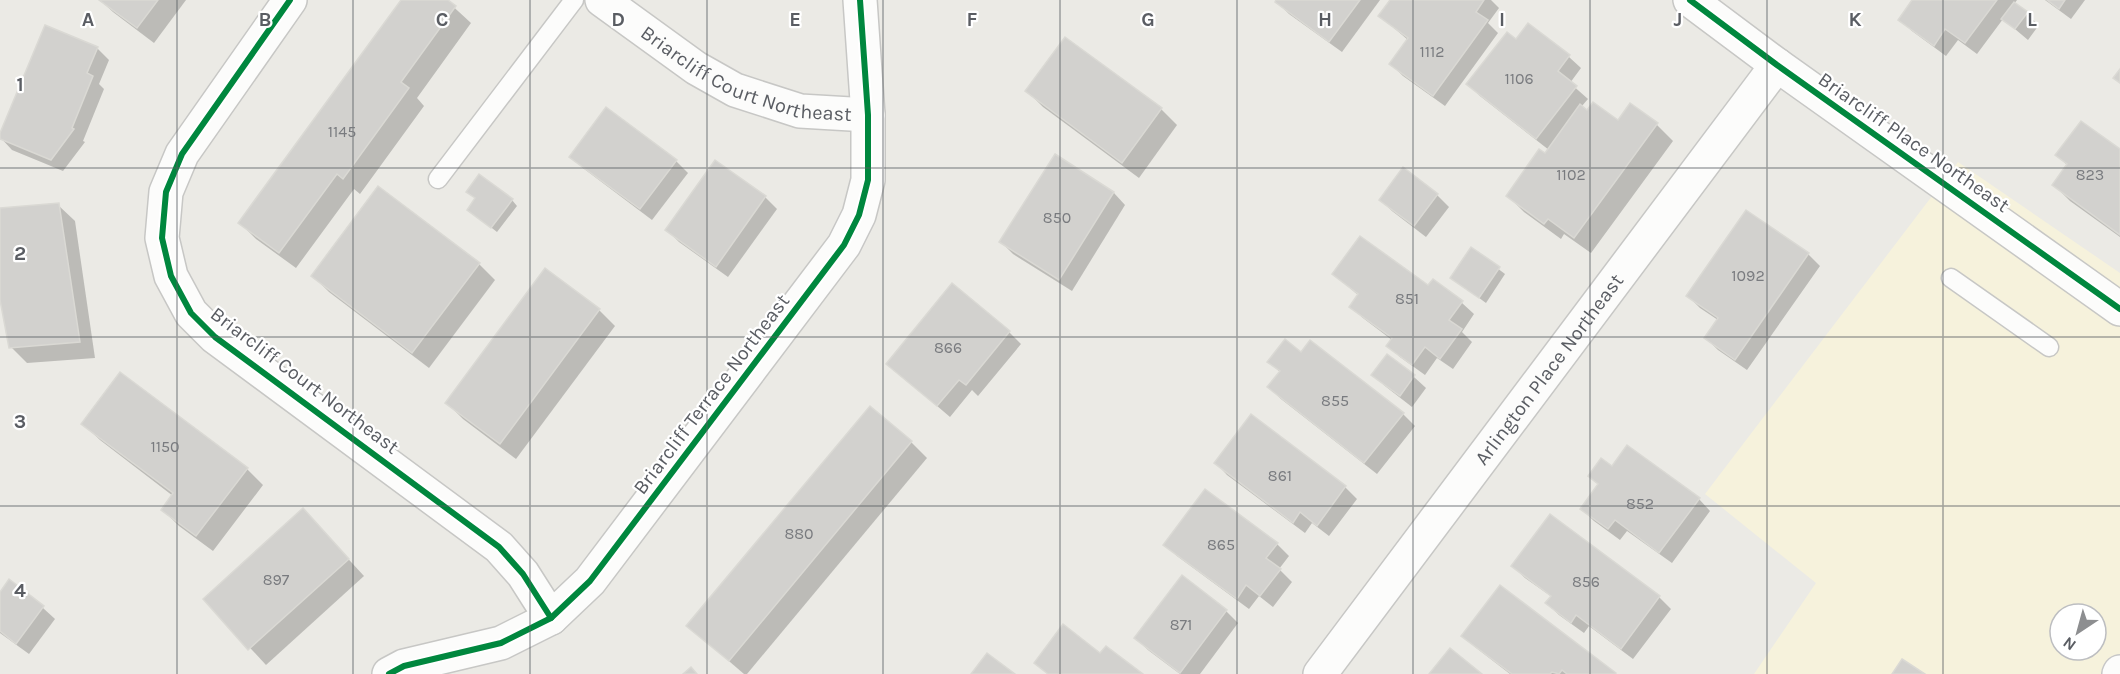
<svg xmlns="http://www.w3.org/2000/svg" width="2120" height="674" font-family="Karla,sans-serif">
<rect width="100%" height="100%" fill="#ebeae5"/>
<path fill="#f6f2dc" fill-rule="evenodd" d="M1958 162 2120 273V674H1754L1816 583 1705 494ZM2060 614H2096V650H2060Z"/>
<g fill="#0003">
<path d="M100 0H186L154 43 113 12Z"/>
<path d="M403 0H446L471 23 417 98 424 106 360 194 354 189 296 268 256 239 240 223Z"/>
<path d="M1278 0H1380L1342 52 1289 14 1277 2Z"/>
<path d="M1392 0H1491L1499 8 1488 23 1498 33 1445 106 1403 76 1391 64 1408 40 1380 16Z"/>
<path d="M1914 0H2017L2014 4 2039 25 2028 40 2003 19 1977 54 1958 40 1946 56 1912 31 1900 20Z"/>
<path d="M2045 0H2085L2071 19Z"/>
<path d="M1529 25 1569 57 1581 68 1570 83 1588 99 1581 107 1587 112 1618 122 1657 125 1673 141 1591 253 1564 234 1561 239 1524 212 1508 196 1549 150 1480 96 1468 84 1516 41Z"/>
<path d="M97 48 109 60 99 84 104 89 83 141 85 142 63 171 12 150 0 137Z"/>
<path d="M1027 91 1161 109 1177 125 1139 178 1043 107Z"/>
<path d="M2120 151V237L2070 201 2054 185 2068 166 2057 155Z"/>
<path d="M571 156 676 161 688 173 652 220 583 168Z"/>
<path d="M1055 156 1114 193 1125 205 1072 291 1013 254 1001 242Z"/>
<path d="M379 188 479 264 495 280 429 368 329 292 313 276Z"/>
<path d="M468 192 512 200 517 206 497 232 469 210 477 199Z"/>
<path d="M1437 195 1449 207 1426 237 1392 211 1381 200Z"/>
<path d="M765 197 777 209 728 277 679 242 667 230Z"/>
<path d="M58 205 75 221 95 358 27 363 11 347 0 292V209Z"/>
<path d="M1472 249 1505 274 1486 303 1452 278Z"/>
<path d="M1808 254 1820 266 1747 370 1718 350 1706 338 1718 320 1700 308 1688 296Z"/>
<path d="M1334 274 1429 288 1433 281 1462 303 1474 314 1462 332 1472 342 1453 369 1437 358 1425 375 1400 357 1388 346 1392 340 1363 318 1351 307 1359 296Z"/>
<path d="M599 310 615 326 516 459 463 419 447 403Z"/>
<path d="M1009 332 1021 344 978 396 972 390 950 417 888 364Z"/>
<path d="M1387 356 1414 377 1426 388 1412 407 1385 386 1373 374Z"/>
<path d="M1269 362 1403 414 1415 426 1377 474 1281 399 1269 387 1281 373Z"/>
<path d="M870 408 911 442 927 458 747 674H744L688 626Z"/>
<path d="M1252 416 1345 487 1357 499 1329 536 1312 523 1305 533 1227 475 1216 463Z"/>
<path d="M83 424 247 469 263 485 213 551 179 526 163 510 173 496 100 440Z"/>
<path d="M1612 468 1699 499 1710 511 1672 563 1627 531 1620 540 1594 521 1582 509 1599 485 1590 476Z"/>
<path d="M1205 491 1277 544 1289 556 1279 569 1292 582 1273 607 1259 596 1249 609 1177 556 1165 544Z"/>
<path d="M303 510 364 576 266 665 205 599Z"/>
<path d="M1513 566 1659 597 1671 609 1633 659 1589 626 1584 633 1559 615 1547 603 1552 597 1525 578Z"/>
<path d="M1182 577 1226 611 1238 623 1200 674H1180L1148 650 1136 638Z"/>
<path d="M10 582 43 608 55 619 29 654 0 633V595Z"/>
<path d="M1500 587 1615 674H1510L1475 647 1463 636Z"/>
</g>
<g fill="#d2d1ce" stroke="#dad9d4" stroke-width="1.5">
<path d="M99 0H158L137 28Z"/>
<path d="M401 0H448L456 6 401 82 409 88 343 179 337 174 279 253 238 223Z"/>
<path d="M1276 0H1360L1329 42 1275 2Z"/>
<path d="M1390 0H1484L1476 12 1488 20 1433 96 1389 64 1408 38 1378 16Z"/>
<path d="M1912 0H1997L1965 43 1945 29 1934 46 1898 20Z"/>
<path d="M2047 0H2065L2059 9Z"/>
<path d="M2014 2 2028 12 2015 29 2001 19Z"/>
<path d="M1528 23 1570 55 1558 71 1577 86 1536 139 1466 84 1507 32 1516 39Z"/>
<path d="M45 25 98 47 87 73 93 76 72 128 74 129 51 160 0 139V133Z"/>
<path d="M1065 37 1162 108 1122 163 1025 91Z"/>
<path d="M2120 69V83L2113 78Z"/>
<path d="M1593 102 1618 120 1630 103 1658 123 1574 238 1548 219 1544 224 1506 196 1539 149 1545 153 1580 104 1587 110Z"/>
<path d="M606 107 677 160 640 209 569 157Z"/>
<path d="M2081 121 2120 149V235L2052 185 2067 164 2055 155Z"/>
<path d="M1055 154 1114 192 1059 280 999 242Z"/>
<path d="M715 160 766 196 716 267 665 230Z"/>
<path d="M1403 167 1438 194 1414 226 1379 200Z"/>
<path d="M479 174 513 199 491 228 467 210 475 198 466 192Z"/>
<path d="M378 186 480 263 412 353 311 276Z"/>
<path d="M59 203 80 342 9 348 0 300V208Z"/>
<path d="M1746 210 1809 253 1735 360 1704 338 1718 318 1686 296Z"/>
<path d="M1360 236 1428 285 1433 279 1463 301 1449 320 1462 329 1440 359 1425 347 1412 365 1386 346 1392 338 1349 307 1358 294 1332 274Z"/>
<path d="M1471 247 1500 267 1479 298 1450 278Z"/>
<path d="M545 268 600 309 500 444 445 403Z"/>
<path d="M952 283 1010 331 966 385 959 380 937 406 886 364Z"/>
<path d="M1285 339 1301 352 1310 340 1404 413 1364 463 1267 387 1280 371 1267 362Z"/>
<path d="M1387 354 1415 375 1400 396 1371 375Z"/>
<path d="M120 372 248 468 196 536 161 510 173 493 81 424Z"/>
<path d="M870 406 912 441 729 661 686 626Z"/>
<path d="M1251 414 1346 486 1317 526 1300 512 1293 523 1214 463Z"/>
<path d="M1627 445 1700 498 1659 553 1615 520 1608 529 1580 509 1598 484 1588 476 1601 458 1612 466Z"/>
<path d="M1205 489 1278 543 1266 558 1281 569 1260 596 1246 585 1237 599 1163 545Z"/>
<path d="M303 508 349 559 248 650 203 599Z"/>
<path d="M1550 514 1660 596 1621 649 1576 615 1571 623 1545 603 1551 596 1511 566Z"/>
<path d="M1182 575 1227 610 1180 673 1134 638Z"/>
<path d="M9 579 44 606 16 644 0 631V592Z"/>
<path d="M1500 585 1616 673 1615 674H1567L1562 670 1559 674 1552 672 1550 674H1512L1461 636Z"/>
<path d="M1063 624 1100 653 1106 646 1143 674H1048L1034 663Z"/>
<path d="M1450 648 1482 674H1429Z"/>
<path d="M987 653 1015 674H971Z"/>
<path d="M1902 659 1925 674H1892Z"/>
<path d="M691 667 697 674H683Z"/>
</g>
<g fill="none" stroke-linecap="round" stroke-linejoin="round">
<defs>
<g id="lane">
<path d="M438 179 574 0"/>
<path d="M1951 278 2049 347"/>
</g>
<g id="street">
<path d="M290 0 182 154 166 192 162 238 171 276 191 313 215 337 499 547 523 574 551 618"/>
<path id="s1" d="M602 0 696 68 735 90 800 111 868 115"/>
<path d="M1690 0 1777 65 2120 309"/>
<path d="M389 674 404 666 501 643 551 618 590 581 844 245 859 215 868 180V115L860 0"/>
<path id="s2" d="M1320 674 1777 65"/>
</g>
<path id="secondary" d="M2119 674 2120 672"/>
</defs>
<use href="#lane" stroke="#c7c7c5" stroke-width="21"/>
<use href="#street" stroke="#c7c7c5" stroke-width="36"/>
<use href="#secondary" stroke="#c7c7c7" stroke-width="36"/>
<use href="#lane" stroke="#fcfcfb" stroke-width="18"/>
<use href="#street" stroke="#fcfcfb" stroke-width="33"/>
<use href="#secondary" stroke="#fcfcfb" stroke-width="33"/>
<defs>
<g id="cycleway">
<path d="M290 0 182 154 166 192 162 238 171 276 191 313 215 337 499 547 523 574 551 618"/>
<path d="M1690 0 1777 65 2120 309"/>
<path d="M389 674 404 666 501 643 551 618 590 581 844 245 859 215 868 180V115L860 0"/>
</g>
</defs>
<use href="#cycleway" stroke="#fff" stroke-width="10"/>
<use href="#cycleway" stroke="#00873e" stroke-width="6"/>
</g>
<path fill="none" stroke="#5a5d63" stroke-width="1.5" stroke-opacity="0.55" d="M177 0V674M353 0V674M530 0V674M707 0V674M883 0V674M1060 0V674M1237 0V674M1413 0V674M1590 0V674M1767 0V674M1943 0V674M0 168H2120M0 337H2120M0 506H2120"/>
<g text-anchor="middle" stroke-width="4.5" stroke-linejoin="round" paint-order="stroke">
<g font-size="16" fill="#797b7f">
<text x="1432" y="57">1112</text>
<text x="1519" y="84">1106</text>
<text x="342" y="137">1145</text>
<text x="1571" y="180">1102</text>
<text x="2090" y="180">823</text>
<text x="1057" y="223">850</text>
<text x="1748" y="281">1092</text>
<text x="1407" y="304">851</text>
<text x="948" y="353">866</text>
<text x="1335" y="406">855</text>
<text x="165" y="452">1150</text>
<text x="1280" y="481">861</text>
<text x="1640" y="509">852</text>
<text x="799" y="539">880</text>
<text x="1221" y="550">865</text>
<text x="276" y="585">897</text>
<text x="1586" y="587">856</text>
<text x="1181" y="630">871</text>
</g>
<g font-size="20" fill="#5a5d63" stroke="#fff">
<text dy="7" stroke="none"><textPath href="#s1" startOffset="166">Briarcliff Court Northeast</textPath></text>
<text transform="translate(1914 142) rotate(35)" y="7">Briarcliff Place Northeast</text>
<text dy="7" stroke="none"><textPath href="#s2" startOffset="381">Arlington Place Northeast</textPath></text>
<text transform="translate(305 380) rotate(37)" y="7">Briarcliff Court Northeast</text>
<text transform="translate(711 394) rotate(-53)" y="7">Briarcliff Terrace Northeast</text>
</g>
</g>
<g font-size="20" text-anchor="middle" font-weight="bold" fill="#5a5d63" stroke="#fff" stroke-width="4.5" stroke-linejoin="round" paint-order="stroke">
<text x="88" y="26">A</text>
<text x="265" y="26">B</text>
<text x="442" y="26">C</text>
<text x="618" y="26">D</text>
<text x="795" y="26">E</text>
<text x="972" y="26">F</text>
<text x="1148" y="26">G</text>
<text x="1325" y="26">H</text>
<text x="1502" y="26">I</text>
<text x="1678" y="26">J</text>
<text x="1855" y="26">K</text>
<text x="2032" y="26">L</text>
<text x="20" y="91">1</text>
<text x="20" y="260">2</text>
<text x="20" y="428">3</text>
<text x="20" y="597">4</text>
</g>
<g transform="translate(2078 632) rotate(216)"><circle r="28" fill="#ffffff" stroke="#bdbec1" stroke-width="1.5"/>
<path d="M0-4.5L10 22L0 15L-10 22Z" fill="#8d8e90"/>
<text y="-9" font-size="16" font-weight="bold" text-anchor="middle" fill="#5a5d63">N</text>
</g>
</svg>
